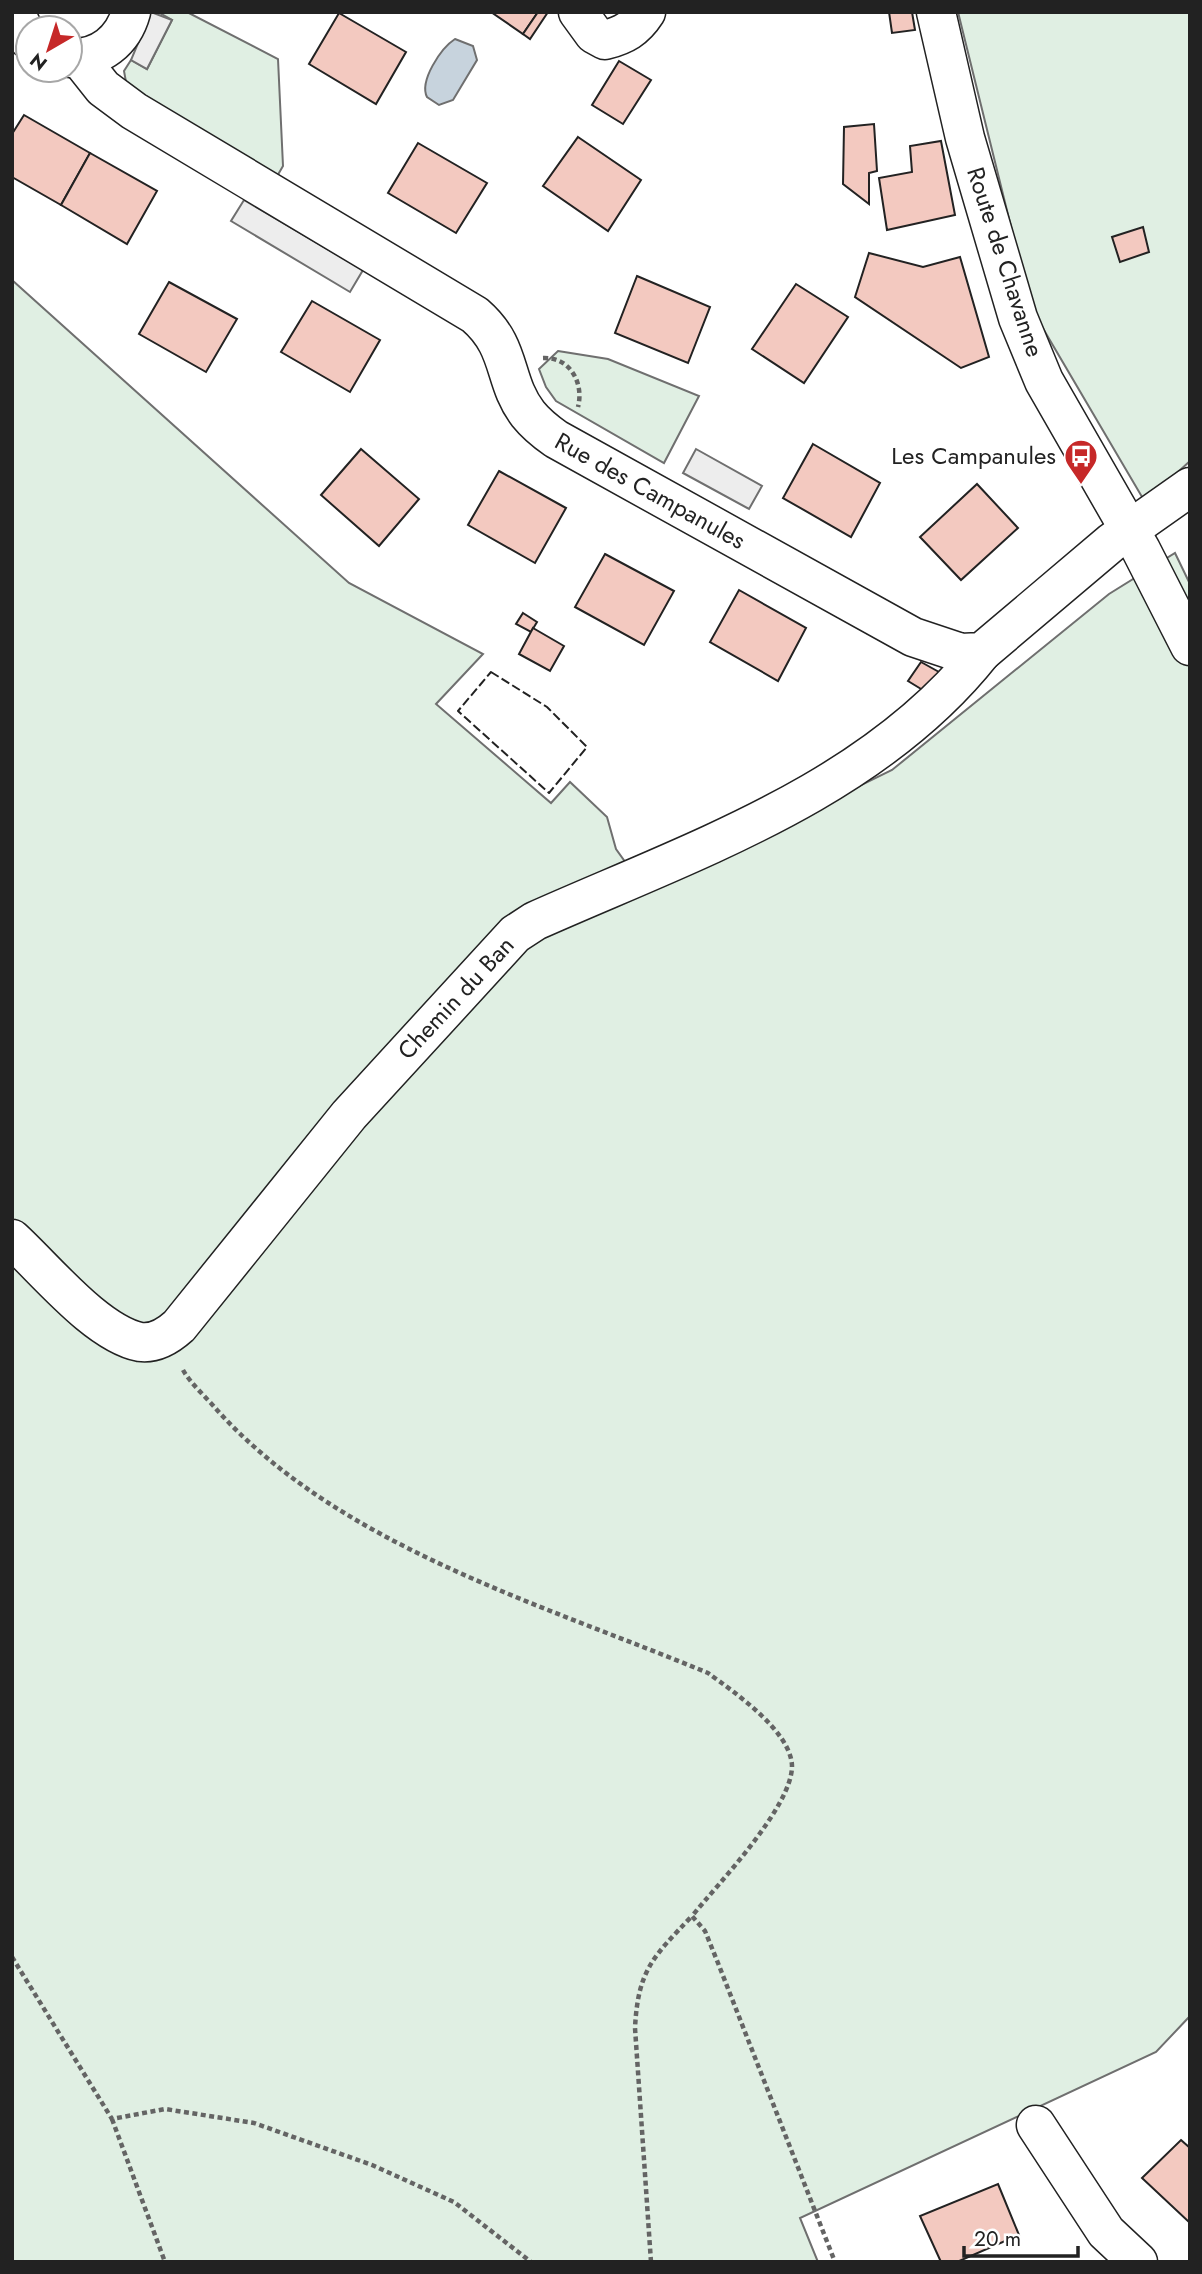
<svg xmlns="http://www.w3.org/2000/svg" width="1202" height="2274" font-family="Jost,sans-serif">
<rect width="100%" height="100%" fill="#fff"/>
<g fill="#e0efe3" stroke="#6f6f6f" stroke-width="2">
<path d="M158 12H187L278 59 283 166 276 178 140 97 126 82 124 71 131 60 147 69 172 20Z"/>
<path d="M958 12H1190V461L1145 502 1031 308Z"/>
<path d="M12 280 349 583 483 654 436 704 551 803 570 782 607 817 616 849 646 891 892 770 1109 594 1175 553 1190 584V2016L1156 2052 800 2218 818 2262H12Z"/>
<path d="M558 351 608 359 699 396 664 463 556 401 546 387 539 369Z"/>
</g>
<g fill="#ededed" stroke="#6f6f6f" stroke-width="2">
<path d="M151 12 172 20 147 69 131 60Z"/>
<path d="M244 200 363 270 350 292 231 221Z"/>
<path d="M696 449 762 486 749 509 683 473Z"/>
</g>
<path fill="#c7d3dd" stroke="#6f6f6f" stroke-width="2" d="M455 39 473 46 477 60 453 100 439 105 427 97C419 81 441 48 455 39Z"/>
<g fill="#f3c9c0" stroke="#222" stroke-width="2">
<path d="M491 12H538L523 34Z"/>
<path d="M538 12H548L530 39 523 34Z"/>
<path d="M889 12H912L915 30 892 33Z"/>
<path d="M339 13 406 52 376 104 309 64Z"/>
<path d="M619 61 651 80 623 124 592 105Z"/>
<path d="M24 115 90 153 61 205 12 177V134Z"/>
<path d="M874 124 877 171 869 173V204L843 184 844 127Z"/>
<path d="M578 137 641 180 608 231 543 186Z"/>
<path d="M941 141 955 215 887 230 879 178 912 172 910 146Z"/>
<path d="M418 143 487 183 456 233 388 193Z"/>
<path d="M90 153 157 191 127 244 61 205Z"/>
<path d="M1143 227 1149 252 1120 262 1112 237Z"/>
<path d="M869 253 923 267 960 257 989 357 961 368 855 297Z"/>
<path d="M637 276 710 307 688 363 615 333Z"/>
<path d="M169 282 237 319 206 372 139 334Z"/>
<path d="M796 284 848 317 804 383 752 349Z"/>
<path d="M312 301 380 340 350 392 281 352Z"/>
<path d="M813 444 880 483 851 537 783 498Z"/>
<path d="M361 449 419 499 379 546 321 495Z"/>
<path d="M499 471 566 508 535 563 468 525Z"/>
<path d="M977 484 1018 528 961 580 920 537Z"/>
<path d="M605 554 674 591 644 645 575 607Z"/>
<path d="M739 590 806 628 778 681 710 642Z"/>
<path d="M523 613 537 622 531 632 516 624Z"/>
<path d="M533 628 564 646 550 671 519 654Z"/>
<path d="M921 662 939 672 926 692 908 681Z"/>
<path d="M1181 2140 1190 2148V2223L1142 2178Z"/>
<path d="M998 2184 1019 2235 957 2262H941L920 2216Z"/>
</g>
<g fill="none" stroke-linecap="round" stroke-linejoin="round">
<defs>
<g id="minor">
<path d="M15 12 28 39"/>
<path d="M578 12 594 34 605 40C624 35 635 29 646 12"/>
<path d="M70 58C100 59 123 41 131 12"/>
<path d="M80 59 103 88 134 111 475 315C513 348 502 380 528 414 536 424 546 432 556 439L913 637 961 653 982 652 1112 542 1190 487"/>
<path d="M12 1239C45 1269 96 1333 140 1342 155 1344 169 1335 179 1326L349 1115 515 934 535 921C692 851 872 791 982 652"/>
<path d="M1036 2125 1106 2232 1138 2262"/>
</g>
<path id="major" d="M936 12 965 138 1018 318 1044 381 1141 550 1190 646"/>
</defs>
<use href="#minor" stroke="#222" stroke-width="41"/>
<use href="#major" stroke="#222" stroke-width="41"/>
<g stroke="#646464" stroke-width="4.5" stroke-dasharray="5 3.5" stroke-linecap="butt">
<path d="M543 358C571 357 584 384 578 407"/>
<path d="M183 1370C191 1384 206 1397 217 1410 341 1547 542 1604 708 1673 734 1692 791 1731 792 1766 792 1807 718 1884 692 1916L705 1931 718 1963 835 2262"/>
<path d="M12 1957 112 2119 165 2109 254 2123 372 2165 454 2202 531 2262"/>
<path d="M112 2119 165 2262"/>
<path d="M651 2262 635 2028C638 1970 653 1957 692 1916"/>
</g>
<use href="#minor" stroke="#fff" stroke-width="38"/>
<use href="#major" stroke="#fff" stroke-width="38"/>
<path stroke="#222" stroke-width="2" stroke-dasharray="9 3.5" stroke-linecap="butt" d="M491 672 547 707 587 747 549 793 458 711Z"/>
</g>
<defs>
<symbol id="bus-pin" viewBox="-11 -11 22 30"><path d="M0 17L-7.5 6A9.5 9.5 0 1 1 7.5 6Z" fill="#c62828" stroke="#fff"/><path d="M-5-6H5V4H4V6H2V4H-2V6H-4V4H-5ZM-3.5-4V0h7V-4ZM-3.5 1.2v1.5H-2V1.2ZM2 1.2v1.5H3.5V1.2Z" fill="#fff"/></symbol>
</defs>
<g fill-rule="evenodd">
<use href="#bus-pin" x="1062" y="437" width="38" height="52"/>
</g>
<g text-anchor="middle" stroke-width="5" stroke-linejoin="round" paint-order="stroke">
<g font-size="24" fill="#222" stroke="#fff">
<text transform="translate(1005 262) rotate(72)" y="8">Route de Chavanne</text>
<text transform="translate(650 491) rotate(29)" y="8">Rue des Campanules</text>
<text transform="translate(456 998) rotate(-47)" y="8">Chemin du Ban</text>
</g>
<g font-size="24" fill="#222" stroke="#fff" text-anchor="end">
<text x="1056" y="464">Les Campanules</text>
</g>
</g>
<rect width="1202" height="2274" fill="none" stroke="#222222" stroke-width="28"/>
<g transform="translate(49 49) rotate(219)"><circle r="33" fill="#ffffff" stroke="#a7a7a7" stroke-width="2"/>
<path d="M0-5L12 26L0 18L-12 26Z" fill="#c62828"/>
<text y="-10" font-size="19" font-weight="bold" text-anchor="middle" fill="#222222">N</text>
</g>
<path d="M964 2246v10h114v-10" fill="none" stroke="#222222" stroke-width="3.5"/>
<text x="974" y="2246" font-size="21" fill="#222222" stroke="#ffffff" stroke-width="5" paint-order="stroke">20 m</text>
</svg>
